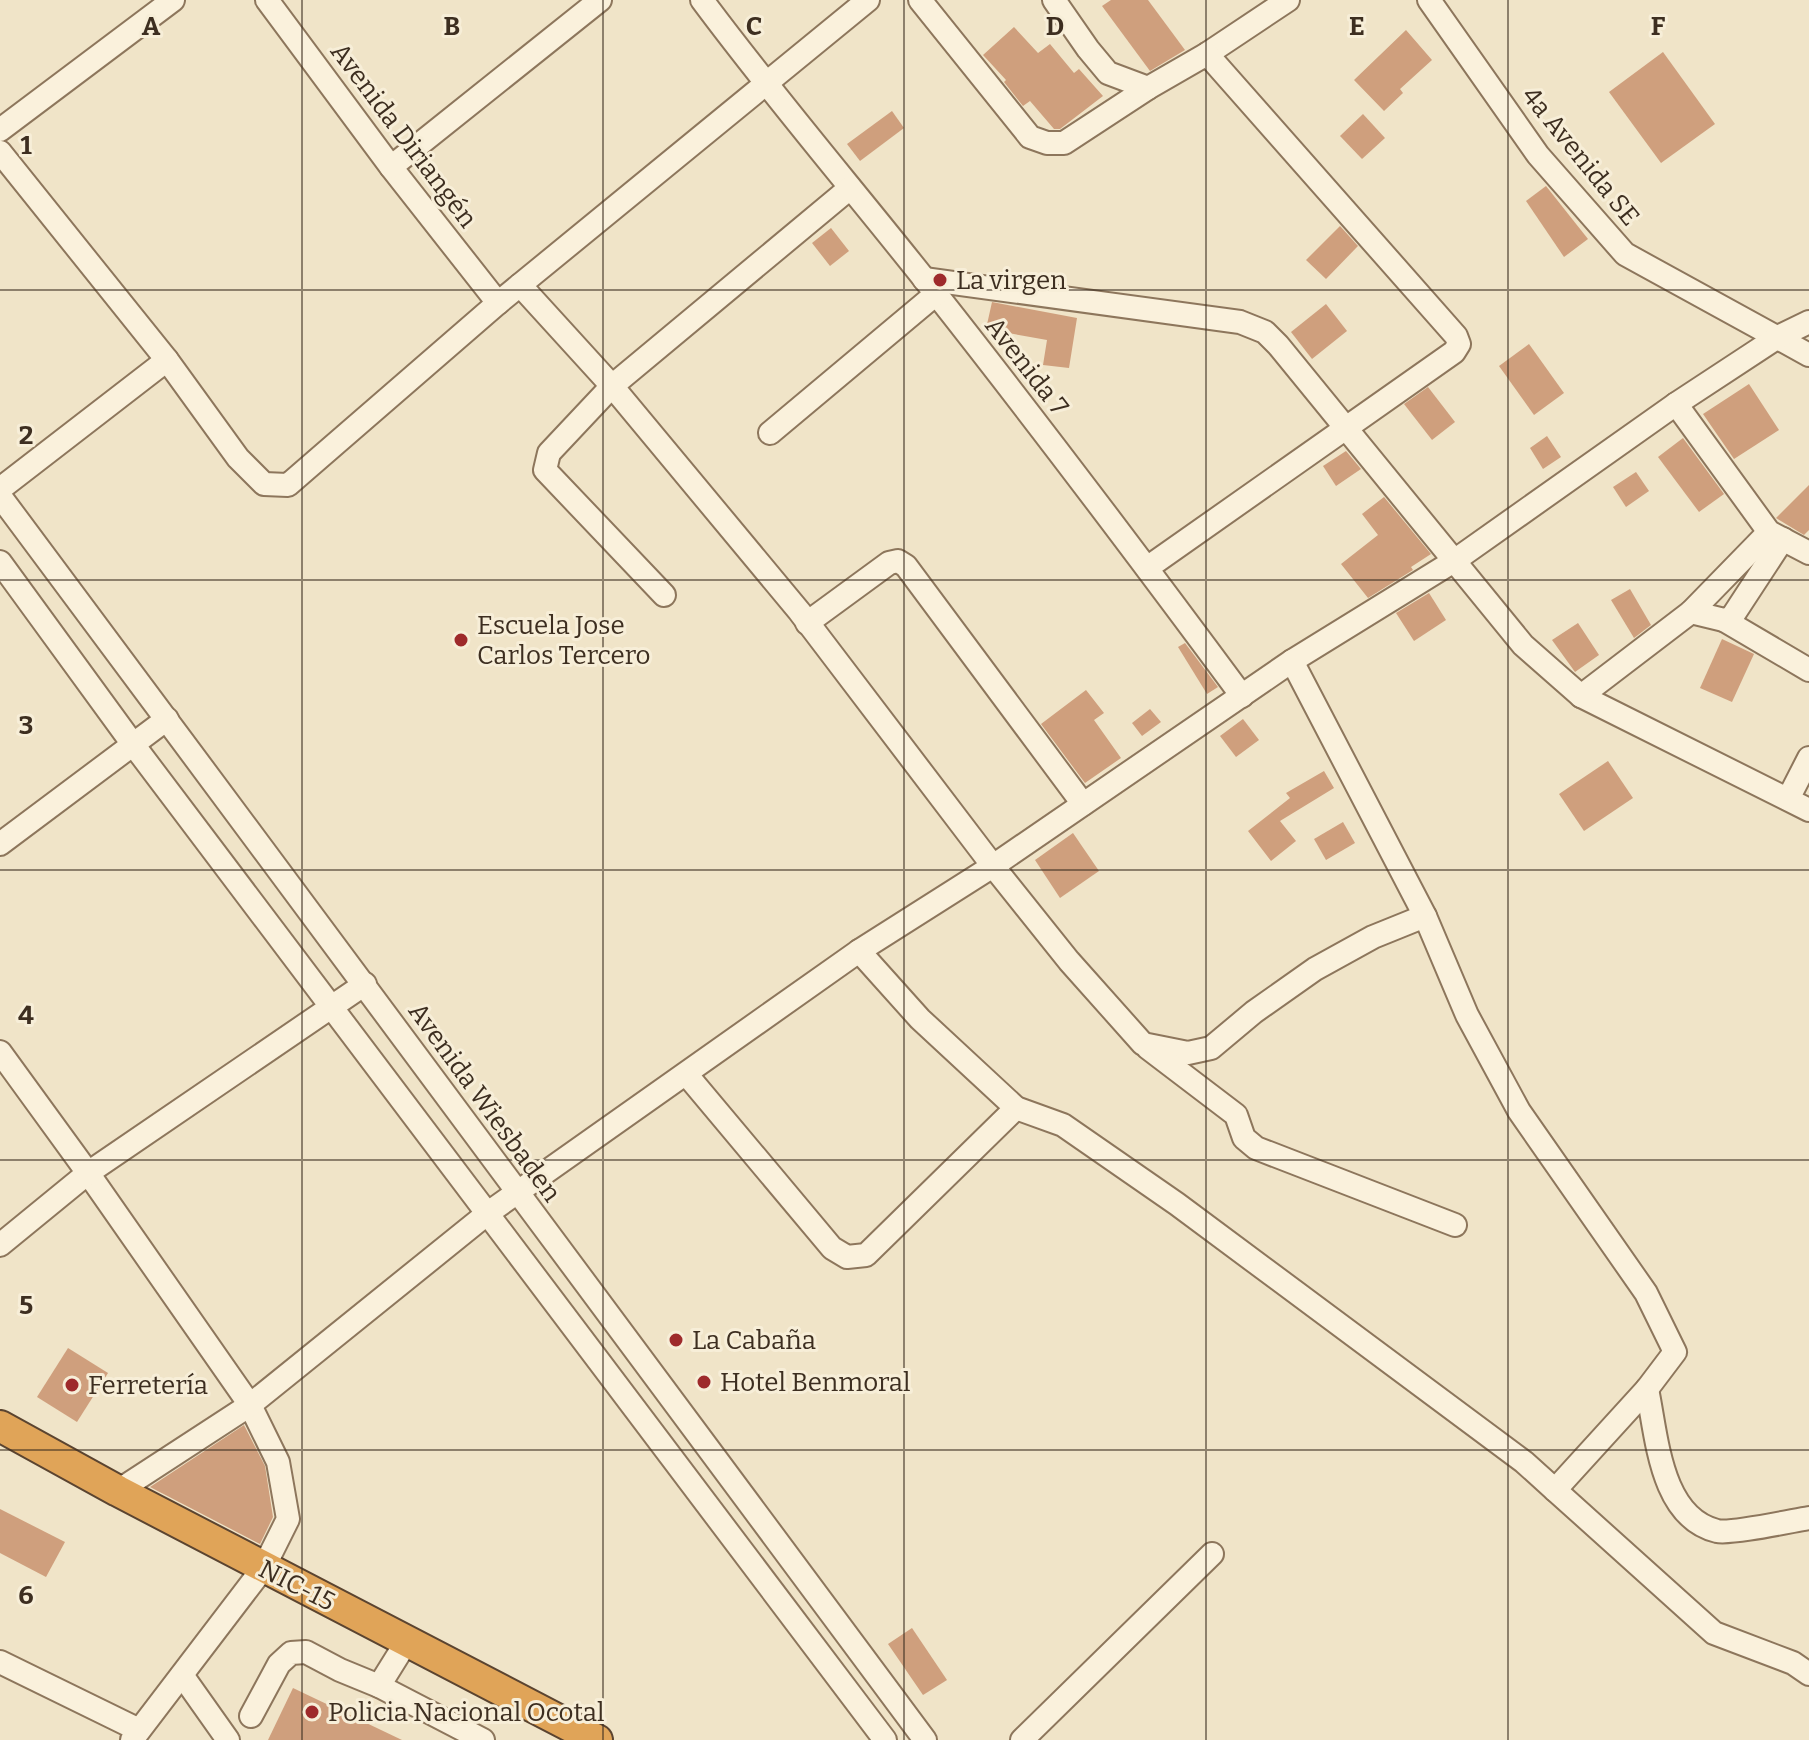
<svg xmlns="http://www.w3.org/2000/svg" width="1809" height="1740" font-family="Bitter,serif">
<rect width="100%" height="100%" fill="#f0e4c8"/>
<g fill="#cf9f7d">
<path d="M1111 0H1148L1185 50 1150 71 1102 6Z"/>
<path d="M1014 27 1038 53 1050 44 1074 73 1079 69 1103 96 1060 129H1054L1030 101 1023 106 1004 82 1006 80 983 55Z"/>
<path d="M1406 30 1432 60 1400 89 1403 93 1384 111 1354 80Z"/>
<path d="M1663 52 1715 124 1661 163 1609 92Z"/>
<path d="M892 111 904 128 860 161 847 144Z"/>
<path d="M1363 114 1385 138 1362 159 1340 136Z"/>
<path d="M1546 186 1588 239 1564 257 1526 201Z"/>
<path d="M1340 226 1358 246 1326 279 1306 260Z"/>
<path d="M831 228 849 251 830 266 812 243Z"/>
<path d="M992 302 1077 318 1069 368 1043 365 1047 340 986 329Z"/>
<path d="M1326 304 1347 331 1312 359 1291 332Z"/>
<path d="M1529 344 1564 393 1534 415 1499 366Z"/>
<path d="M1749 384 1779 430 1734 459 1703 414Z"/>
<path d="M1428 387 1455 422 1432 440 1404 404Z"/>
<path d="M1547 436 1561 457 1543 469 1530 448Z"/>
<path d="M1683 438 1724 494 1699 512 1658 457Z"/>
<path d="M1346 451 1361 469 1336 486 1323 466Z"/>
<path d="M1636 472 1649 491 1626 507 1613 487Z"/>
<path d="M1809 485V530L1804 535 1776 518Z"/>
<path d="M1384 497 1431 554 1411 567 1413 570 1368 598 1341 564 1378 535 1362 514Z"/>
<path d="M1630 589 1651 625 1634 638 1611 600Z"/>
<path d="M1429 593 1446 620 1414 641 1396 613Z"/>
<path d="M1578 623 1599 655 1575 672 1552 640Z"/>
<path d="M1722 639 1754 654 1732 702 1700 688Z"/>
<path d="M1185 643 1218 687 1207 694 1178 647Z"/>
<path d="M1086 690 1104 713 1094 720 1121 758 1085 783 1041 724Z"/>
<path d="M1150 709 1161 722 1142 736 1132 723Z"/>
<path d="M1243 719 1259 740 1236 757 1220 736Z"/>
<path d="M1608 761 1633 798 1584 831 1559 794Z"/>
<path d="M1324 771 1334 788 1280 821 1296 841 1271 861 1248 831 1290 798 1286 793Z"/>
<path d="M1343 822 1355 843 1326 860 1314 839Z"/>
<path d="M1073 833 1099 871 1060 898 1035 860Z"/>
<path d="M68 1348 108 1373 77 1422 37 1397Z"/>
<path d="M244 1425 265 1466 273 1517 260 1544 150 1487Z"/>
<path d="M0 1509 65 1542 46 1577 0 1553Z"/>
<path d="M912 1628 947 1680 923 1695 888 1644Z"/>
<path d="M293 1688 402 1740H268Z"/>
</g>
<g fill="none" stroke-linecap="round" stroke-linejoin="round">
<defs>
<g id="minor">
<path d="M267 0 391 167 498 303"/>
<path d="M702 0C777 101 859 196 937 295 1041 427 1142 561 1242 696"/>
<path d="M920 0 1030 137 1047 143H1064L1148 88"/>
<path d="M1054 0 1088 49 1108 73 1148 88 1207 54 1288 0"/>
<path d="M1429 0 1538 155 1625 254 1809 355"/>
<path d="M0 130 173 0"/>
<path d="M0 152 167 360 238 458 264 484 288 485 498 303 868 0"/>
<path d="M391 167 600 0"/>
<path d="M924 279 1240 322 1265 332 1278 345 1523 645 1581 696 1809 810"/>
<path d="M520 285 612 386 799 611 993 866 1069 961 1143 1044 1188 1053 1211 1048 1254 1012 1315 969 1373 937 1425 916"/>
<path d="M1676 404 1769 532 1809 553"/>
<path d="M770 433 936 294"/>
<path d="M0 489 167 360"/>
<path d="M0 496C309 910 615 1326 925 1740"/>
<path d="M0 562 132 743 885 1740"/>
<path d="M1147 568 1454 352 1459 344 1456 336 1207 54"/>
<path d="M664 595 545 470 549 453 612 386 850 188"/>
<path d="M1691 612 1724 620 1732 617 1783 539"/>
<path d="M1724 620 1809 670"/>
<path d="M807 623 889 563 898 561 906 566 1083 804"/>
<path d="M1581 696 1691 612 1769 532"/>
<path d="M1788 799 1809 758"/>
<path d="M0 844 167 719"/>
<path d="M859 951 920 1019 1016 1108 1063 1125 1177 1204 1524 1462 1555 1490 1647 1389 1675 1352 1646 1293 1519 1111 1467 1015 1425 916 1292 661"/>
<path d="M1148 1048 1236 1115 1244 1138 1256 1148 1455 1225"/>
<path d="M0 1052 88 1173 250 1405 278 1462 288 1519 264 1567 132 1740"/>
<path d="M687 1075 832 1248 847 1257 866 1255 1016 1108"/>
<path d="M0 1245 88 1173 365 984"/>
<path d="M1647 1389C1657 1436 1660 1517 1717 1531 1731 1534 1791 1521 1809 1518"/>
<path d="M1555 1490 1714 1633 1793 1663 1809 1674"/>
<path d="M118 1491 250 1405 488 1213 859 951 993 866 1292 661 1454 561 1676 404 1778 337 1809 322"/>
<path d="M0 1662 139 1730"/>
<path d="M182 1675 228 1740"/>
<path d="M379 1686 483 1740"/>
<path d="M251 1716 279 1664 291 1653 306 1652 340 1670 379 1686 407 1641"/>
<path d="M1022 1740 1212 1554"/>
</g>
<path id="highway" d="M0 1426 118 1491 597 1740"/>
</defs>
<use href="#minor" stroke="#8d765c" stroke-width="26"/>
<use href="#highway" stroke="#5b4430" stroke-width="34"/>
<use href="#minor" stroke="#faf1dc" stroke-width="22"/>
<use href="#highway" stroke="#e0a458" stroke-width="30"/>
</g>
<path fill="none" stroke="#3d2e20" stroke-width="2" stroke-opacity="0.55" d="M302 0V1740M603 0V1740M904 0V1740M1206 0V1740M1508 0V1740M0 290H1809M0 580H1809M0 870H1809M0 1160H1809M0 1450H1809"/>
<g fill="#9e2a2b" stroke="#f7eed8" stroke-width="3">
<circle cx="940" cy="280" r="8"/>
<circle cx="461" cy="640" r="8"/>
<circle cx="676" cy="1340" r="8"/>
<circle cx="704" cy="1382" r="8"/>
<circle cx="72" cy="1385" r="8"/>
<circle cx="312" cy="1712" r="8"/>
</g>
<g text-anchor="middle" stroke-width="6" stroke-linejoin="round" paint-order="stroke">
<g font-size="26" fill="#3d2e20" stroke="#f7eed8">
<text transform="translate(404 135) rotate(53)" y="9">Avenida Diriangén</text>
<text transform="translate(1581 156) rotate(51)" y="9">4a Avenida SE</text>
<text transform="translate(1027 366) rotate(52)" y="9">Avenida 7</text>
<text transform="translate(485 1102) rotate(54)" y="9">Avenida Wiesbaden</text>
<text transform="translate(297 1585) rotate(27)" y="9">NIC-15</text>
</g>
<g font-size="26" fill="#3d2e20" stroke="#f7eed8" text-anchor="start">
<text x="956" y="289">La virgen</text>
<text x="477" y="634">Escuela Jose<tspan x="477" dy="30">Carlos Tercero</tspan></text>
<text x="692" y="1349">La Cabaña</text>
<text x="720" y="1391">Hotel Benmoral</text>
<text x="88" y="1394">Ferretería</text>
<text x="328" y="1721">Policia Nacional Ocotal</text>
</g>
</g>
<g font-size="26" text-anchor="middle" font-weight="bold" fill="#3d2e20" stroke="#f7eed8" stroke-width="6" stroke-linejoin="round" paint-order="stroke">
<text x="151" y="35">A</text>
<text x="452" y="35">B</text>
<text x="754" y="35">C</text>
<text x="1055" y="35">D</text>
<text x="1357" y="35">E</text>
<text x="1658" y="35">F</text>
<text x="26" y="154">1</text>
<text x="26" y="444">2</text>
<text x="26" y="734">3</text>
<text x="26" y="1024">4</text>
<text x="26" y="1314">5</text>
<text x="26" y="1604">6</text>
</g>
</svg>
